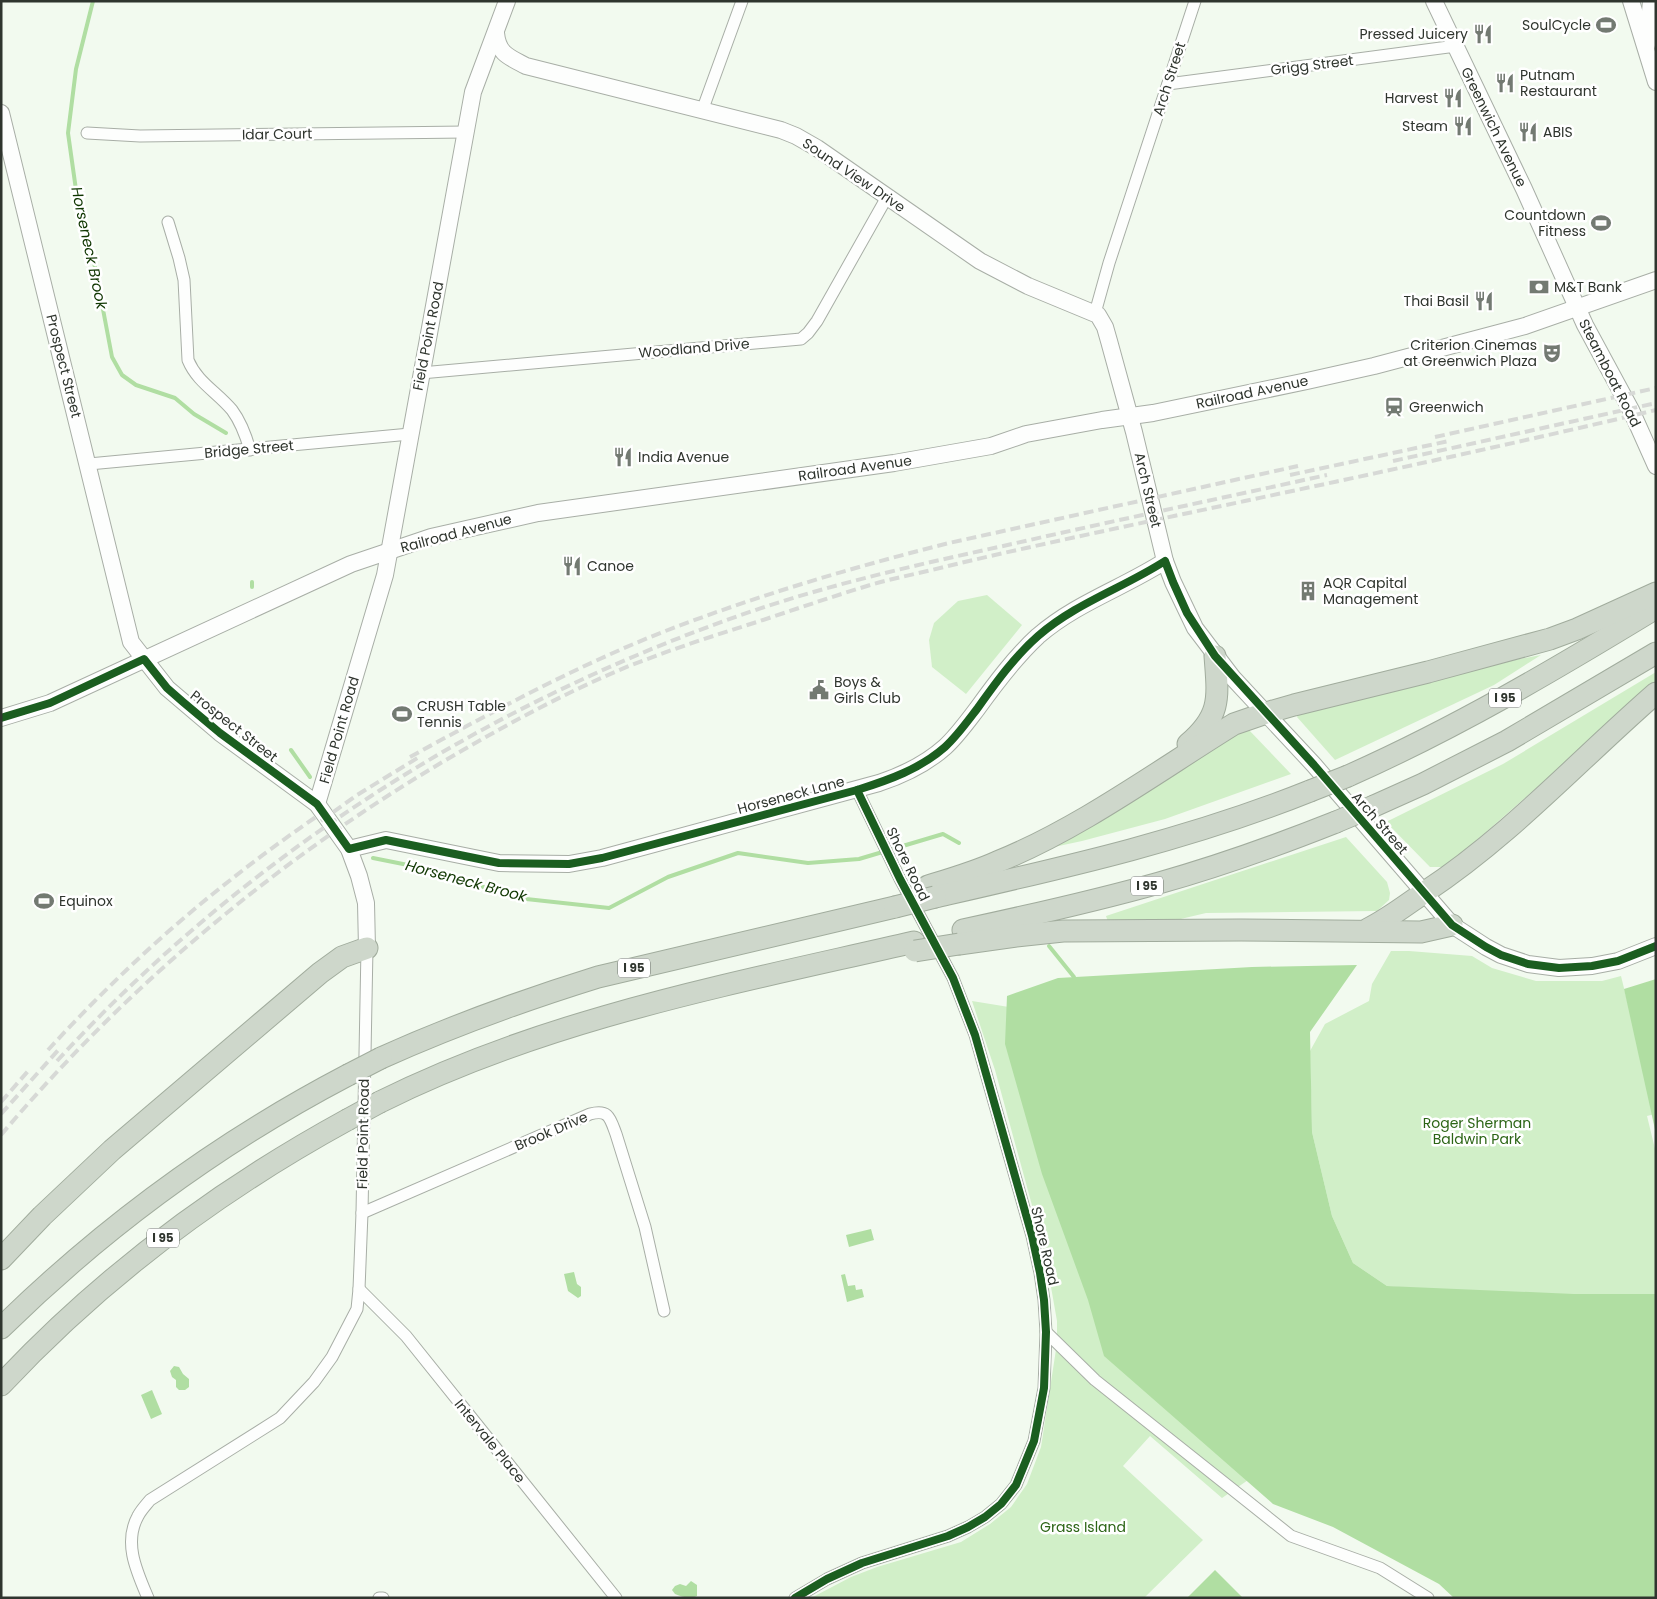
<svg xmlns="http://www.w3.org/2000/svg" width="1657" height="1599" font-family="Poppins,sans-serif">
<rect width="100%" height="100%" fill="#f2faef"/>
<g fill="#d1efc8">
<path d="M987 595 1022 625 966 694 932 667 929 640 934 623 958 601Z"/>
<path d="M1541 655 1494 685 1335 760 1297 717 1301 710 1499 663Z"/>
<path d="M1656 672V683L1446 867H1430L1386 822 1503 764Z"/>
<path d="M1248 729 1291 774 1165 819 1082 841 1040 850 1239 730Z"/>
<path d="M1346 837 1387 882 1390 893 1389 900 1377 911 1206 913 1168 922H1108L1106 916Z"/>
<path d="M1391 951H1409L1472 956 1492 968 1536 981H1602L1621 976 1655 1114 1647 1116 1656 1153V1296L1459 1292 1387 1286 1353 1263 1332 1216 1312 1132 1310 1051 1325 1024 1369 1001 1372 984Z"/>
<path d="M972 1001 1015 1008 1251 1478 1222 1498 1150 1436 1123 1466 1203 1540 1144 1598H811L851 1577 877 1567 961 1542 990 1524 1011 1507 1027 1484 1041 1447 1057 1343V1321L1048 1270 1039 1231 995 1070Z"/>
</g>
<g fill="#b0dea2">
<path d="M1357 965 1310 1032 1312 1132 1332 1216 1353 1263 1387 1286 1574 1294H1656V1598H1454L1439 1584 1333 1527 1273 1504 1104 1356 1088 1300 1042 1174 1005 1044 1007 996 1058 978 1252 967Z"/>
<path d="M1656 979V1134L1624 989Z"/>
<path d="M871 1229 874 1240 849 1247 846 1235Z"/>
<path d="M574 1272 577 1284 581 1287V1296L578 1298 568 1291 564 1274Z"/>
<path d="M845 1274 848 1286 855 1285 856 1290 862 1289 864 1297 847 1302 841 1275Z"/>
<path d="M174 1366 179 1367 183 1374 189 1379V1387L185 1390H179L176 1387V1380L172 1377 170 1371Z"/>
<path d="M152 1390 162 1414 151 1419 141 1395Z"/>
<path d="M1215 1570 1243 1598H1187Z"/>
<path d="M691 1581 697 1585V1596C691 1599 681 1597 675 1594L672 1590 675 1586 680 1584 686 1586Z"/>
</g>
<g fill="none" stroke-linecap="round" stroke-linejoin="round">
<g stroke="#b0dea2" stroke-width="4">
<path d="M93 1 76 69 68 133 77 197 95 267 112 357 122 375 136 385 175 398 194 414 226 433"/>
<path d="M252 582V587"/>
<path d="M291 750 310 777"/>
<path d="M373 858 428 869 517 898 609 908 668 877 738 853 808 863 859 859 943 834 959 843"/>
<path d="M1049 946 1074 977"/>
</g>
<defs>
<g id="street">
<path d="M1168 84 1456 46"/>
<path d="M702 111 742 1"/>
<path d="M87 133 140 136 466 132"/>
<path d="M168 222 179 258 184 280 188 360C197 382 217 392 232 410 241 422 246 436 250 450"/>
<path d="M1093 313 1097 306 1109 263 1195 1"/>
<path d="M421 373 801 339 808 333 817 321 887 197"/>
<path d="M89 464 410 434"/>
<path d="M362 1213 590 1114C609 1109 610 1118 616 1134L645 1227 664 1311"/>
<path d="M359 1289 406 1336 616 1598"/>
<path d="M1046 1332 1095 1380 1291 1536 1380 1568 1428 1598"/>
<path d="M148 1598C137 1572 123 1543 138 1516 141 1510 146 1505 150 1500L280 1418 314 1382 332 1357 357 1309 359 1289 362 1213 367 948"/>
<path d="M379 1598H383"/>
<path d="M795 1598 827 1579 862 1563 948 1536 968 1527 985 1517 1001 1504 1016 1485 1034 1441 1044 1388 1046 1332 1044 1300 1040 1273 1032 1236 975 1035 953 978 900 879 857 790"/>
</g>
<g id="secondary">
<path d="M1434 1 1524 189 1585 325 1631 410 1656 466"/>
<path d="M1631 1 1656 82"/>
<path d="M496 33C498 54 509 57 526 66L781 130 796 136 817 148 980 261 1028 286 1098 315 1105 327 1109 341 1134 432 1165 561 1173 582 1195 628 1233 678 1314 765 1452 925 1486 947 1501 955 1528 964 1559 968 1592 966 1618 961 1656 946"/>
<path d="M1647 45 1651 1"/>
<path d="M1 113 131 642 167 688 220 733 317 804 349 849 359 876 366 903 367 948"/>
<path d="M1 718 50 703 351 564 431 537 538 513 894 463 991 446 1026 434 1102 420 1153 413 1307 381 1374 366 1525 326 1656 280"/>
<path d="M317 804 385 575 473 92 507 1"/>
<path d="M349 849 386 840 499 863 569 864 602 858 879 783C903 775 926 764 945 747 957 736 967 722 977 709 995 684 1015 657 1038 636 1076 603 1123 588 1165 561"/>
</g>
<g id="highway">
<path d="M1188 744C1222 715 1218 697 1215 656"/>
<path d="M1348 776C1456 728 1556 669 1656 608"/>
<path d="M1374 806 1423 784 1507 741 1656 653"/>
<path d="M928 886C951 879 975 872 997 862 1079 829 1158 771 1234 724L1266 713 1294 705 1428 672 1550 639 1577 629 1656 593"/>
<path d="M935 897C1062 868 1188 840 1310 791"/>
<path d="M1368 929C1388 919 1406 905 1425 892 1510 836 1579 760 1656 693"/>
<path d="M963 930C1028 916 1095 901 1159 883 1220 866 1278 845 1336 822"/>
<path d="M959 944 1016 936 1063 931 1241 930 1421 932 1452 925"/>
<path d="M381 1058C452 1026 524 1000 598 977L895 907"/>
<path d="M380 1102C548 1018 732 984 914 942"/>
<path d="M1 1259 42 1216 112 1150 320 973 342 957 367 948"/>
<path d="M1 1328C104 1227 220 1142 348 1075"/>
<path d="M1 1385C101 1278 219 1190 347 1120"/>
</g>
</defs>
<use href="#street" stroke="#a8aea6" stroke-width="13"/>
<use href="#secondary" stroke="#a8aea6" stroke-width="18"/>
<use href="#highway" stroke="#a1ac9d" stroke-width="23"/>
<use href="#street" stroke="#fdfefd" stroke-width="11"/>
<use href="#secondary" stroke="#fdfefd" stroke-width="16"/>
<use href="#highway" stroke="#ced7cb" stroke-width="21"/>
<g stroke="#d7d9d6" stroke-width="4" stroke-dasharray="10 5" stroke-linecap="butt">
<path d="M1435 437 1656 388"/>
<path d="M1393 461 1656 403"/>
<path d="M1290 475 1449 441"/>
<path d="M410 757C494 711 578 665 668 630 759 595 854 567 949 543L1298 466"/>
<path d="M321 821 357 795 419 757"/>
<path d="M48 1050C105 988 167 929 233 878 263 854 294 832 326 810"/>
<path d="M57 1061C244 857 481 706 741 615 829 584 921 564 1012 544 1117 520 1222 498 1327 475"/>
<path d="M1 1102 29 1070"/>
<path d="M1 1114 61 1047"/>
<path d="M1 1135C131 981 289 850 463 750 517 719 571 690 629 666 672 649 716 635 760 621 796 609 831 597 867 586 893 578 921 573 948 566 1023 548 1099 532 1174 516 1335 482 1496 448 1656 410"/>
</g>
<defs>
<g id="highway-bridge">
<path d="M1310 791 1348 776"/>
<path d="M1336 822 1374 806"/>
<path d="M895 907 935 897"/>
<path d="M915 951 959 944"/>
<path d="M348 1075 381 1058"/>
<path d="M347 1120 380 1102"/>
</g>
</defs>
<use href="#highway-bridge" stroke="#a1ac9d" stroke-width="23" stroke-linecap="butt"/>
<use href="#highway-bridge" stroke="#ced7cb" stroke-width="21"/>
<defs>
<g id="cycleway">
<path d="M1 718 50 703 144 659 167 688 183 702 220 733 317 804 349 849 386 840 499 863 569 864 602 858 857 790C889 780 920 769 945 747 957 736 967 722 977 709 995 684 1014 657 1038 636 1076 603 1123 588 1165 561L1173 582 1187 613 1215 656 1314 765 1452 925 1486 947 1501 955 1528 964 1559 968 1592 966 1618 961 1656 946"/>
<path d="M795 1598 827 1579 862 1563 948 1536 968 1527 985 1517 1001 1504 1016 1485 1034 1441 1044 1388 1046 1332 1044 1300 1040 1273 1032 1236 975 1035 953 978 900 879 857 790"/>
</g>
</defs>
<use href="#cycleway" stroke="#fff" stroke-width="11"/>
<use href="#cycleway" stroke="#1b5e20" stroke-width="8"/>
</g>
<defs>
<symbol id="stadium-bare" viewBox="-9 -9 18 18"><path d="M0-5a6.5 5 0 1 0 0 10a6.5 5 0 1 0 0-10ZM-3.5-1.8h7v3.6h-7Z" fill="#737a72" stroke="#fff" stroke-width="2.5" paint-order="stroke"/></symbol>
<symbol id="restaurant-bare" viewBox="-9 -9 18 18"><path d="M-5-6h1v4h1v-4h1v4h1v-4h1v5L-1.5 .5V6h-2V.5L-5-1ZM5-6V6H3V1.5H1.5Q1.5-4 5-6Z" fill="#737a72" stroke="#fff" stroke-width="2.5" paint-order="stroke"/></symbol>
<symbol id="bank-bare" viewBox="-9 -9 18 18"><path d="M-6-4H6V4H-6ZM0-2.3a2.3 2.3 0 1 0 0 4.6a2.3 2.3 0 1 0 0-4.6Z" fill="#737a72" stroke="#fff" stroke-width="2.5" paint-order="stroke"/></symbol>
<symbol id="theatre-bare" viewBox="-9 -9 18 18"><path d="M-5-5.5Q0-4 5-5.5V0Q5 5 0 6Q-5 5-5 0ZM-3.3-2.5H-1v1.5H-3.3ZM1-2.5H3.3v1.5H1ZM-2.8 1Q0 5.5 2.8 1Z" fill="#737a72" stroke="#fff" stroke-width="2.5" paint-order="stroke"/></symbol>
<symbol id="station-bare" viewBox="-9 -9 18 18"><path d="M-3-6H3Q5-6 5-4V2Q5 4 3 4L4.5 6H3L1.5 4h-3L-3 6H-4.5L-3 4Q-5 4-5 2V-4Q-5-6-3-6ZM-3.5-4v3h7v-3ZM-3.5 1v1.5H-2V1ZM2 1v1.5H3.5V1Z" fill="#737a72" stroke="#fff" stroke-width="2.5" paint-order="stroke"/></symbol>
<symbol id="building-bare" viewBox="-9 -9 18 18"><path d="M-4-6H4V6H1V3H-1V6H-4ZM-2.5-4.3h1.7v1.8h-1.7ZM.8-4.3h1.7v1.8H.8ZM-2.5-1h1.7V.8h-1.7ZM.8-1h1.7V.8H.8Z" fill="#737a72" stroke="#fff" stroke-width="2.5" paint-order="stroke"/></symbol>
<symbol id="civic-bare" viewBox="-9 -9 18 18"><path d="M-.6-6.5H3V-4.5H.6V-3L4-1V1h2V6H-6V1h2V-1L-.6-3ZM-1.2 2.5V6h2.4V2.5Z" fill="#737a72" stroke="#fff" stroke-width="2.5" paint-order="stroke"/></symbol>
</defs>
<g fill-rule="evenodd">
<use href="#stadium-bare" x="1592" y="11" width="28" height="28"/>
<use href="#restaurant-bare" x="1469" y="20" width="28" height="28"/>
<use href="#restaurant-bare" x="1491" y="69" width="28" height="28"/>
<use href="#restaurant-bare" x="1439" y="84" width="28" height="28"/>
<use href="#restaurant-bare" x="1449" y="112" width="28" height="28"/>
<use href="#restaurant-bare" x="1514" y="118" width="28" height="28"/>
<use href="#stadium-bare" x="1587" y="209" width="28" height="28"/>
<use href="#bank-bare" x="1525" y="273" width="28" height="28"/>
<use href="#restaurant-bare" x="1470" y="287" width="28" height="28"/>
<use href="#theatre-bare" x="1538" y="339" width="28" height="28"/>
<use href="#station-bare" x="1380" y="393" width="28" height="28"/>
<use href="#restaurant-bare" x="609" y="443" width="28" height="28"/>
<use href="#restaurant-bare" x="558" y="552" width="28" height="28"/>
<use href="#building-bare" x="1294" y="577" width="28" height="28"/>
<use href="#civic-bare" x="805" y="676" width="28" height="28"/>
<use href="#stadium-bare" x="388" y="700" width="28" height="28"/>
<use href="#stadium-bare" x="30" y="887" width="28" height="28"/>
</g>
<g text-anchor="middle" stroke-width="5" stroke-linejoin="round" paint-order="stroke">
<g fill="#fff" stroke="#6d726d" stroke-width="1">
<rect x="1489" y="688.5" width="32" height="19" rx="4"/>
<rect x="1131" y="876.5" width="32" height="19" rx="4"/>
<rect x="618" y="958.5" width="32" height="19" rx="4"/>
<rect x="147" y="1228.5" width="32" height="19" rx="4"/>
</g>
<g font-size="12" font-weight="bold" fill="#2f352e">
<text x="1505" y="702">I 95</text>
<text x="1147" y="890">I 95</text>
<text x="634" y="972">I 95</text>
<text x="163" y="1242">I 95</text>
</g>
<g font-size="14" fill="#2f352e" stroke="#fff" text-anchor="start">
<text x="1591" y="30" text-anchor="end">SoulCycle</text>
<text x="1468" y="39" text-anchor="end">Pressed Juicery</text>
<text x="1520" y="80">Putnam<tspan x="1520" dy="16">Restaurant</tspan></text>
<text x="1438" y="103" text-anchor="end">Harvest</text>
<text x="1448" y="131" text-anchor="end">Steam</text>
<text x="1543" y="137">ABIS</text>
<text x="1586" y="220" text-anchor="end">Countdown<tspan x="1586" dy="16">Fitness</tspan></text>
<text x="1554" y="292">M&amp;T Bank</text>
<text x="1469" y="306" text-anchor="end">Thai Basil</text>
<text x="1537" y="350" text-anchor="end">Criterion Cinemas<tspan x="1537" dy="16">at Greenwich Plaza</tspan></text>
<text x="1409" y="412">Greenwich</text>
<text x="638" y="462">India Avenue</text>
<text x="587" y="571">Canoe</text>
<text x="1323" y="588">AQR Capital<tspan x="1323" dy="16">Management</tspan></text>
<text x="834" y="687">Boys &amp;<tspan x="834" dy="16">Girls Club</tspan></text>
<text x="417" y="711">CRUSH Table<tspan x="417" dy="16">Tennis</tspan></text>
<text x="59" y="906">Equinox</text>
</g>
<g font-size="14" fill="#2f352e" stroke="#fff">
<text transform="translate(1312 65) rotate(-7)" y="5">Grigg Street</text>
<text transform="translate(1169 79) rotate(-72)" y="5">Arch Street</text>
<text transform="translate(1494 127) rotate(64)" y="5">Greenwich Avenue</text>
<text transform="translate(277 134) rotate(-1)" y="5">Idar Court</text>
<text transform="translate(854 175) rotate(34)" y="5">Sound View Drive</text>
<text transform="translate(428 336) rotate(-79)" y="5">Field Point Road</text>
<text transform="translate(694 348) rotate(-5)" y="5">Woodland Drive</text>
<text transform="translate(64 366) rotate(76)" y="5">Prospect Street</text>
<text transform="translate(1610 373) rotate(63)" y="5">Steamboat Road</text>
<text transform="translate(1252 392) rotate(-12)" y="5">Railroad Avenue</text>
<text transform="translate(249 449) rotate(-5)" y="5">Bridge Street</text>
<text transform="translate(855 468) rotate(-8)" y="5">Railroad Avenue</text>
<text transform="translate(1148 490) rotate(77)" y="5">Arch Street</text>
<text transform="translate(456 533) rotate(-15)" y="5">Railroad Avenue</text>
<text transform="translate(234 726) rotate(38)" y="5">Prospect Street</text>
<text transform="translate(339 730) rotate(-74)" y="5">Field Point Road</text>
<text transform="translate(791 795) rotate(-15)" y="5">Horseneck Lane</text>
<text transform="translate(1380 823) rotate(49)" y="5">Arch Street</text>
<text transform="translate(908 864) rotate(64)" y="5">Shore Road</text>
<text transform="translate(551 1131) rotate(-23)" y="5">Brook Drive</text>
<text transform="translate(363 1134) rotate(-89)" y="5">Field Point Road</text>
<text transform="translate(1045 1246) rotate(77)" y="5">Shore Road</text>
<text transform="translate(490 1441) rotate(51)" y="5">Intervale Place</text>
</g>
<g font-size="14" fill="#2c6516" stroke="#fff">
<text x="1477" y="1128">Roger Sherman<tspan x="1477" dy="16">Baldwin Park</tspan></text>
<text x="1083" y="1532">Grass Island</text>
</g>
<g font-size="15" font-style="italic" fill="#0f3600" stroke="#fff">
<text transform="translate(89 248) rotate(78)" y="5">Horseneck Brook</text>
<text transform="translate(466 881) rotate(15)" y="5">Horseneck Brook</text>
</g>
</g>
<rect width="1657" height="1599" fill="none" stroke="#2f352e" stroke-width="5"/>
</svg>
